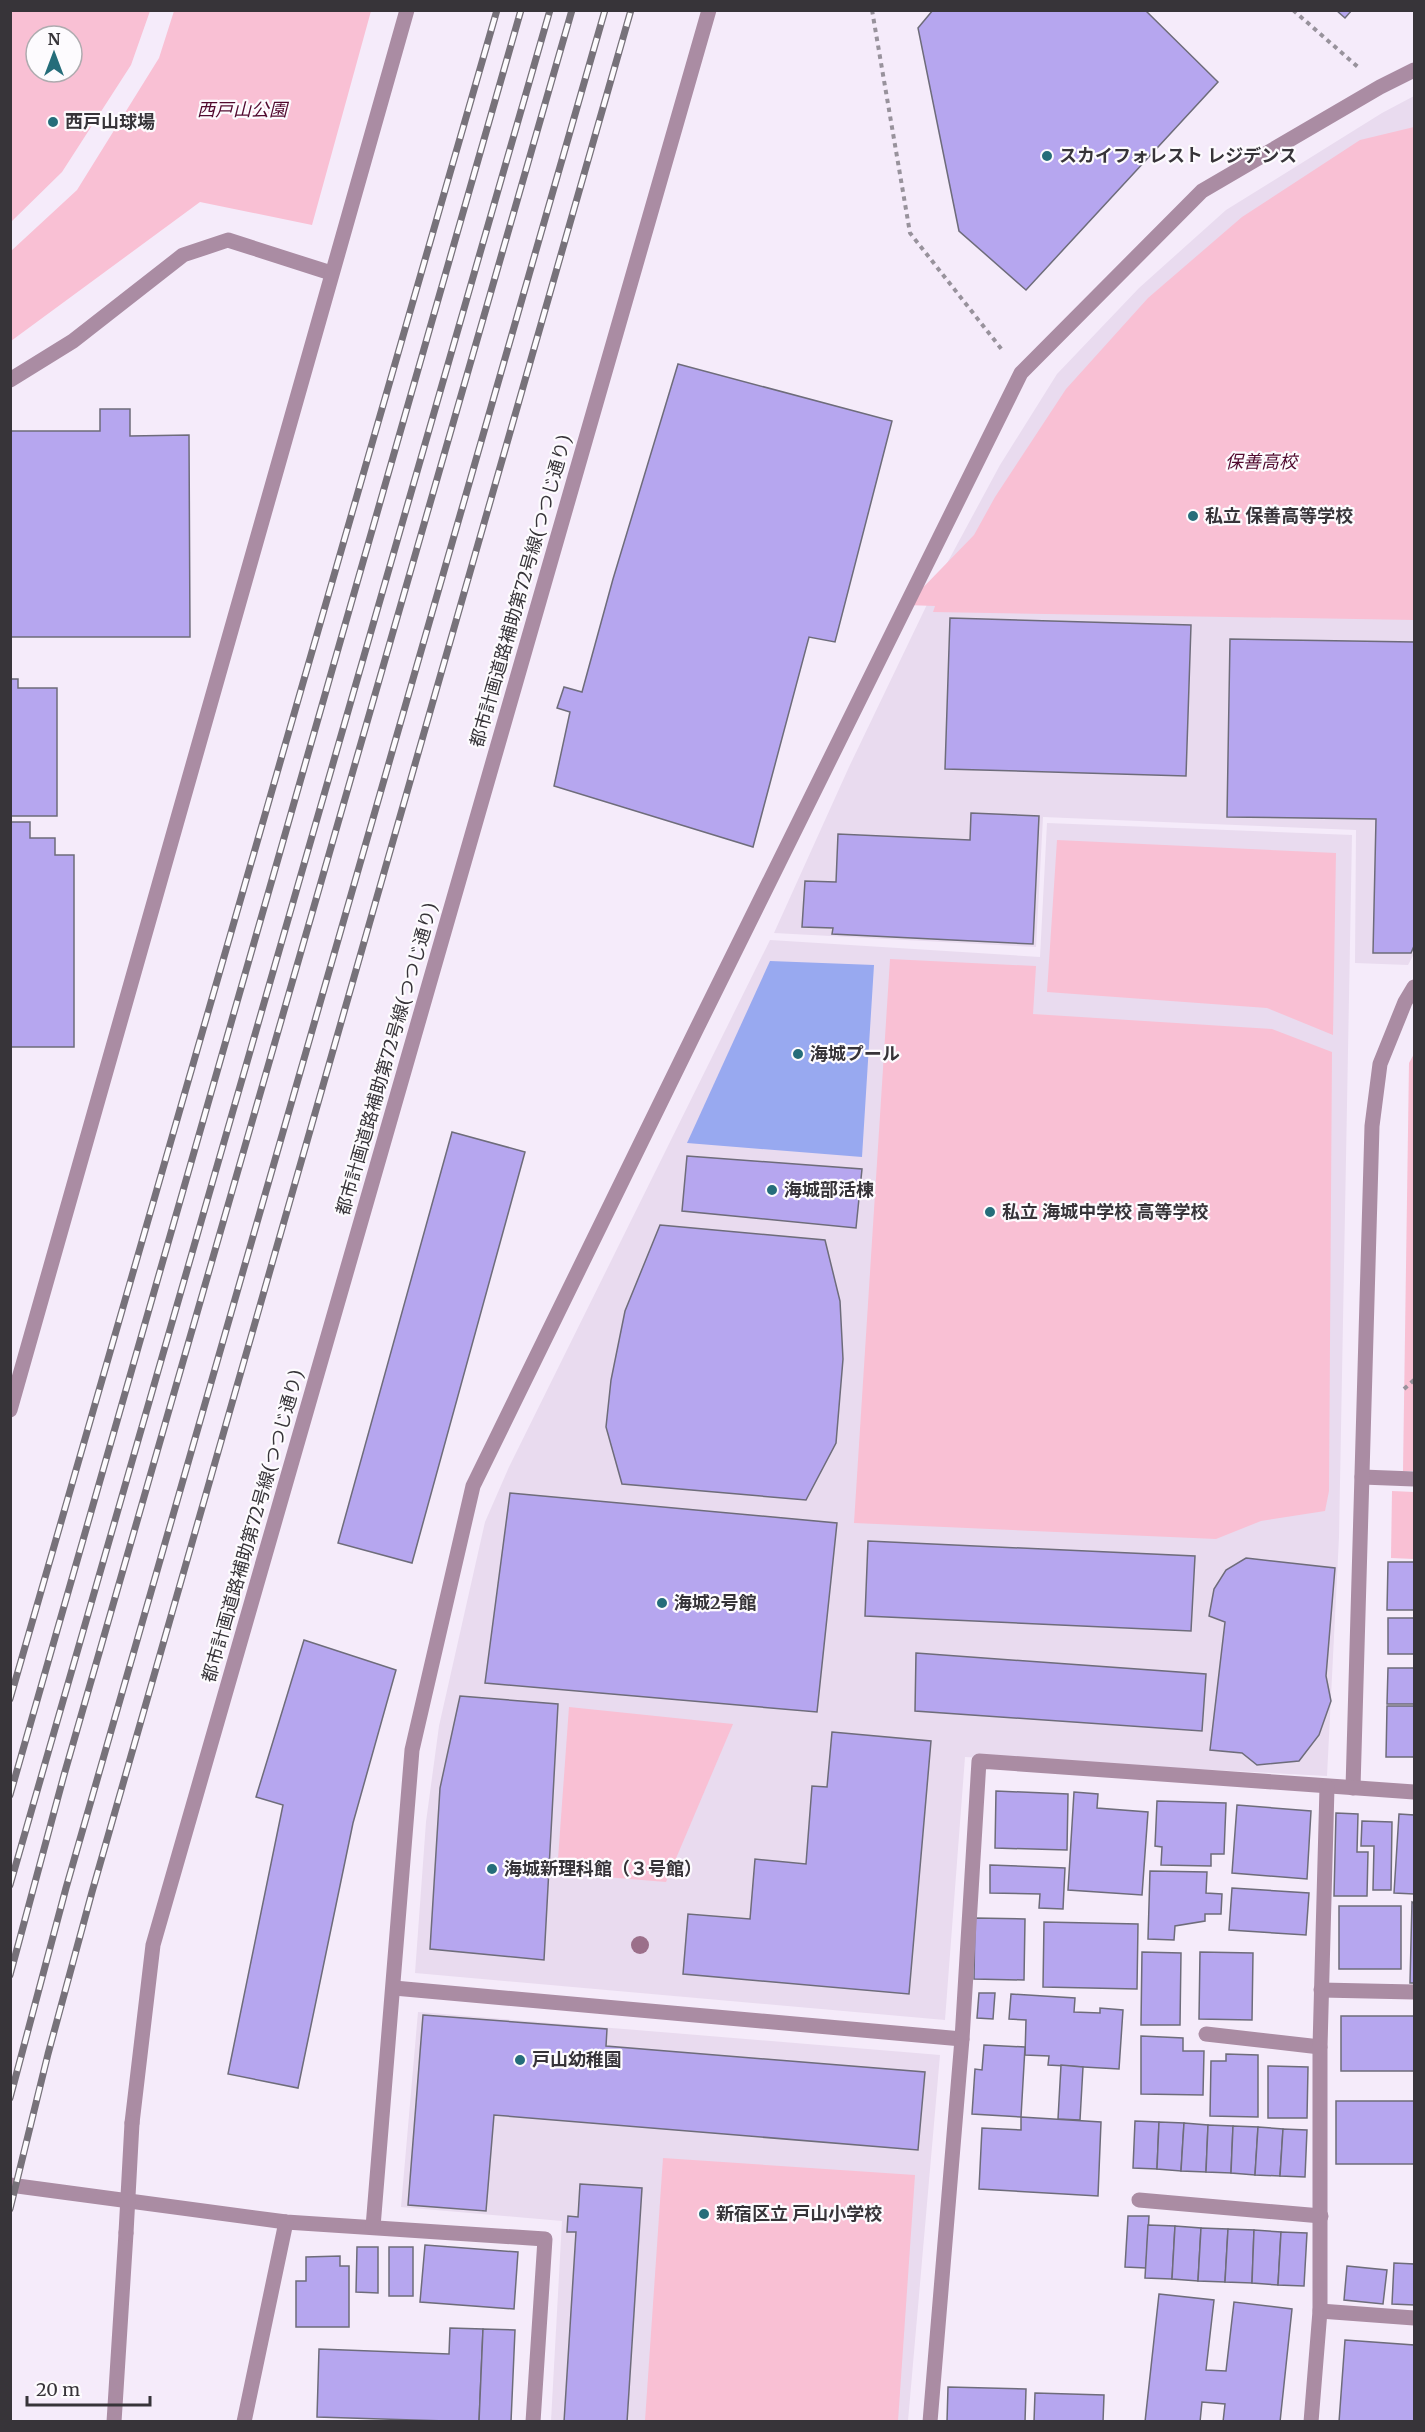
<svg xmlns="http://www.w3.org/2000/svg" width="1425" height="2432" font-family="Merriweather,'Noto Sans JP',serif">
<rect width="100%" height="100%" fill="#f5ebfa"/>
<g fill="#e9dbef">
<path d="M1414 96V954L1408 965 1355 963 1356 830 1043 817 1036 947 774 933 849 767 945 567 1000 465 1057 374 1139 288 1226 210 1382 113Z"/>
<path d="M1047 823 1352 835 1339 1537 1327 1776 965 1757 945 2020 415 1973 426 1822 439 1726 485 1522 509 1467 770 940 1040 957Z"/>
<path d="M418 2012 940 2055 908 2421H551L562 2221 401 2207Z"/>
</g>
<g fill="#f9c0d4" fill-rule="evenodd">
<path d="M10 11H150L131 65 62 172 11 222ZM36 36H72V72H36Z"/>
<path d="M174 11H371L312 225 200 202 11 341V251L77 190 159 58Z"/>
<path d="M1414 127V620L933 612 935 606 906 605 974 535 995 497 1066 389 1148 298 1242 217 1360 140Z"/>
<path d="M1057 840 1336 853 1333 1035 1267 1008 1047 992Z"/>
<path d="M890 959 1036 966 1033 1014 1272 1029 1332 1052 1329 1491 1325 1511 1261 1521 1216 1539 854 1523Z"/>
<path d="M1414 1054V1471H1403L1409 1063Z"/>
<path d="M1392 1491 1414 1492V1559L1391 1558Z"/>
<path d="M569 1707 733 1724 666 1882 557 1873Z"/>
<path d="M663 2158 915 2175 898 2421H645Z"/>
</g>
<path fill="#98a9f0" d="M770 961 874 965 862 1157 687 1143Z"/>
<g fill="#b6a6ef" stroke="#6e6c7a" stroke-width="1.5">
<path d="M933 10H1145L1218 82 1026 290 959 231 918 28Z"/>
<path d="M1336 10H1352L1345 18Z"/>
<path d="M678 364 892 421 835 642 809 637 753 847 554 786 570 712 557 708 564 687 582 692 613 579Z"/>
<path d="M100 409H130V436L189 435 190 637H10V431H100Z"/>
<path d="M950 618 1191 625 1186 776 945 769Z"/>
<path d="M1230 639 1414 642V946L1411 953H1373L1376 819 1227 817Z"/>
<path d="M10 679H18V688H57V816H10Z"/>
<path d="M971 813 1039 816 1033 944 832 934 833 928 802 927 805 881 836 882 838 834 970 840Z"/>
<path d="M10 822H30V838H55V855H74V1047H10Z"/>
<path d="M452 1132 525 1152 412 1563 338 1543Z"/>
<path d="M687 1156 862 1169 856 1228 682 1211Z"/>
<path d="M660 1225 825 1240 840 1301 843 1359 836 1443 806 1500 622 1484 606 1427 611 1380 625 1311Z"/>
<path d="M510 1493 837 1523 817 1712 485 1683Z"/>
<path d="M868 1541 1195 1556 1191 1631 865 1616Z"/>
<path d="M1246 1558 1335 1568 1326 1676 1331 1701 1319 1735 1299 1761 1257 1765 1242 1753 1210 1750 1225 1622 1209 1616 1214 1589 1226 1570Z"/>
<path d="M1388 1562H1414V1610H1387Z"/>
<rect x="1388" y="1618" width="26" height="36"/>
<path d="M304 1640 396 1670 353 1823 298 2088 228 2074 283 1805 256 1797Z"/>
<path d="M916 1653 1206 1674 1202 1731 915 1711Z"/>
<path d="M1388 1668H1414V1704H1387Z"/>
<path d="M460 1696 558 1704 544 1960 430 1949 440 1788Z"/>
<path d="M1387 1706H1414V1757H1386Z"/>
<path d="M832 1732 931 1741 909 1994 683 1974 688 1914 750 1919 755 1859 806 1864 812 1786 827 1787Z"/>
<path d="M996 1791 1068 1794 1067 1850 995 1848Z"/>
<path d="M1074 1792 1098 1794 1097 1808 1148 1812 1142 1895 1068 1890Z"/>
<path d="M1157 1801 1226 1803 1224 1854H1211V1866L1161 1865 1162 1847 1155 1846Z"/>
<path d="M1237 1805 1311 1811 1307 1879 1232 1873Z"/>
<path d="M1336 1813 1358 1814 1357 1852H1368L1367 1896H1334Z"/>
<path d="M1399 1814 1414 1815V1894L1394 1893Z"/>
<path d="M1362 1821 1392 1822 1391 1890H1373L1374 1846H1361Z"/>
<path d="M990 1865 1065 1868 1063 1909 1039 1908 1040 1894 990 1893Z"/>
<path d="M1150 1871 1207 1872 1206 1893 1222 1894 1221 1914H1205V1921L1175 1926 1174 1940 1148 1939Z"/>
<path d="M1232 1888 1309 1893 1306 1935 1229 1930Z"/>
<path d="M1412 1902 1414 1903V1983H1410Z"/>
<rect x="1339" y="1906" width="62" height="63"/>
<path d="M975 1918 1025 1919 1024 1980 974 1979Z"/>
<path d="M1044 1922 1138 1924 1137 1989 1043 1987Z"/>
<path d="M1142 1952 1181 1953 1180 2025H1141Z"/>
<path d="M1200 1952 1253 1953 1252 2020 1199 2019Z"/>
<path d="M979 1993H995L993 2019 977 2018Z"/>
<path d="M1011 1994 1075 1998 1074 2012 1100 2013V2008L1123 2010 1119 2069 1048 2065 1049 2056 1025 2055 1026 2020 1009 2019Z"/>
<path d="M423 2015 607 2029 606 2046 925 2072 918 2150 494 2115 486 2211 408 2205Z"/>
<rect x="1341" y="2016" width="73" height="55"/>
<path d="M1141 2036 1183 2038V2051H1204L1203 2095 1141 2094Z"/>
<path d="M984 2045 1025 2047 1021 2117 972 2114 975 2069 982 2070Z"/>
<path d="M1226 2054 1258 2055V2117L1210 2116 1211 2061H1226Z"/>
<path d="M1061 2065 1083 2067 1080 2120 1058 2119Z"/>
<path d="M1268 2066 1308 2067 1307 2118H1268Z"/>
<rect x="1336" y="2101" width="78" height="63"/>
<path d="M1021 2117 1101 2122 1098 2196 979 2189 982 2128 1021 2130Z"/>
<path d="M1135 2121 1159 2122 1157 2169 1133 2168Z"/>
<path d="M1159 2122 1184 2123 1181 2171 1157 2169Z"/>
<path d="M1184 2123 1208 2125 1206 2172 1181 2171Z"/>
<path d="M1208 2125 1233 2126 1231 2173 1206 2172Z"/>
<path d="M1233 2126 1258 2127 1255 2175 1231 2173Z"/>
<path d="M1258 2127 1283 2129 1280 2176 1255 2175Z"/>
<path d="M1283 2129 1307 2130 1305 2177 1280 2176Z"/>
<path d="M580 2184 642 2188 627 2422H564L576 2232H567L568 2216 578 2217Z"/>
<path d="M1128 2216H1149L1146 2268 1125 2267Z"/>
<path d="M1148 2225 1175 2226 1172 2279 1145 2278Z"/>
<path d="M1175 2226 1201 2228 1198 2281 1172 2279Z"/>
<path d="M1201 2228 1228 2229 1225 2282 1198 2281Z"/>
<path d="M1228 2229 1254 2230 1252 2283 1225 2282Z"/>
<path d="M1254 2230 1281 2232 1278 2285 1252 2283Z"/>
<path d="M1281 2232 1307 2233 1304 2286 1278 2285Z"/>
<path d="M425 2245 518 2252 514 2309 420 2302Z"/>
<path d="M357 2247H378V2293L356 2292Z"/>
<rect x="389" y="2247" width="24" height="49"/>
<path d="M340 2256V2266H349V2327H296V2281H306V2257Z"/>
<path d="M1394 2263 1414 2264V2305L1392 2304Z"/>
<path d="M1347 2266 1387 2270 1383 2304 1344 2300Z"/>
<path d="M1159 2294 1214 2300 1206 2370 1226 2371 1234 2302 1292 2309 1280 2422H1223L1225 2404 1202 2402 1200 2422H1145Z"/>
<path d="M450 2328 483 2329 479 2422 317 2417 319 2349 449 2354Z"/>
<path d="M483 2329 515 2330 511 2422H479Z"/>
<path d="M1345 2340 1414 2345V2422H1339Z"/>
<path d="M948 2387 1026 2389 1025 2422H947Z"/>
<path d="M1035 2393 1104 2395 1103 2422H1034Z"/>
</g>
<g fill="none" stroke-linecap="round" stroke-linejoin="round">
<g stroke="#98929c" stroke-width="4" stroke-dasharray="4.5 4.5" stroke-linecap="butt">
<path d="M872 10 910 233 1003 351"/>
<path d="M1293 10 1358 67"/>
<path d="M1404 1389 1414 1380"/>
</g>
<g stroke="#aa8ca3" stroke-width="15">
<path d="M10 380 73 341 183 255 228 240 331 273"/>
<path d="M10 1410 407 10"/>
<path d="M1362 1477 1414 1479"/>
<path d="M1353 1788 1372 1126 1380 1064 1405 1002 1414 987"/>
<path d="M394 1988 962 2039"/>
<path d="M1321 1990 1414 1992"/>
<path d="M1206 2034 1320 2047"/>
<path d="M132 2123 153 1945 709 10"/>
<path d="M10 2185 286 2222 545 2239 533 2422"/>
<path d="M1139 2200 1321 2216"/>
<path d="M373 2227 412 1750 473 1486 696 1030 1021 373 1202 191 1380 87 1414 70"/>
<path d="M1320 2311 1414 2318"/>
<path d="M114 2422 126 2233"/>
<path d="M244 2422 286 2222"/>
<path d="M930 2422 962 2039 979 1761 1414 1792"/>
<path d="M1311 2422 1320 2311V2047L1327 1787"/>
</g>
<defs>
<g id="rail">
<path d="M10 1699 497 10"/>
<path d="M10 1795 521 10"/>
<path d="M10 1885 550 10"/>
<path d="M10 1975 64 1775 572 10"/>
<path d="M10 2098 66 1888 605 10"/>
<path d="M10 2209 48 2054 92 1892 631 10"/>
</g>
</defs>
<use href="#rail" stroke="#77727a" stroke-width="7"/>
<use href="#rail" stroke="#fdfbfe" stroke-width="4.5" stroke-dasharray="14" stroke-linecap="butt"/>
<path stroke="#aa8ca3" stroke-width="15" d="M126 2233 132 2123"/>
</g>
<circle fill="#9b6f8a" cx="640" cy="1945" r="9"/>
<g fill="#256d7a" stroke="#fdfbfe" stroke-width="2">
<circle cx="53" cy="122" r="6"/>
<circle cx="1047" cy="156" r="6"/>
<circle cx="1193" cy="516" r="6"/>
<circle cx="798" cy="1054" r="6"/>
<circle cx="772" cy="1190" r="6"/>
<circle cx="990" cy="1212" r="6"/>
<circle cx="662" cy="1603" r="6"/>
<circle cx="492" cy="1869" r="6"/>
<circle cx="520" cy="2060" r="6"/>
<circle cx="704" cy="2214" r="6"/>
</g>
<g text-anchor="middle" stroke-width="4.5" stroke-linejoin="round" paint-order="stroke">
<g font-size="18" font-style="italic" fill="#51092e" stroke="#fdfbfe">
<text x="242" y="116">西戸山公園</text>
<text x="1261" y="468">保善高校</text>
</g>
<g font-size="18" font-weight="bold" fill="#373439" stroke="#fdfbfe" text-anchor="start">
<text x="65" y="128">西戸山球場</text>
<text x="1059" y="162">スカイフォレスト レジデンス</text>
<text x="1205" y="522">私立 保善高等学校</text>
<text x="810" y="1060">海城プール</text>
<text x="784" y="1196">海城部活棟</text>
<text x="1002" y="1218">私立 海城中学校 高等学校</text>
<text x="674" y="1609">海城2号館</text>
<text x="504" y="1875">海城新理科館（３号館）</text>
<text x="532" y="2066">戸山幼稚園</text>
<text x="716" y="2220">新宿区立 戸山小学校</text>
</g>
<g font-size="18" fill="#373439" stroke="#fdfbfe">
<text transform="translate(521 591) rotate(-74)" y="6">都市計画道路補助第72号線(つつじ通り)</text>
<text transform="translate(387 1059) rotate(-74)" y="6">都市計画道路補助第72号線(つつじ通り)</text>
<text transform="translate(253 1526) rotate(-74)" y="6">都市計画道路補助第72号線(つつじ通り)</text>
</g>
</g>
<rect width="1425" height="2432" fill="none" stroke="#373439" stroke-width="24"/>
<g transform="translate(54 54)"><circle r="28" fill="#fdfbfe" stroke="#aeabaf" stroke-width="1.5"/>
<path d="M0-4.5L10 22L0 15L-10 22Z" fill="#256d7a"/>
<text y="-9" font-size="16" font-weight="bold" text-anchor="middle" fill="#373439">N</text>
</g>
<path d="M27 2396v9h123v-9" fill="none" stroke="#373439" stroke-width="3"/>
<text x="36" y="2396" font-size="18" fill="#373439" stroke="#fdfbfe" stroke-width="4.5" paint-order="stroke">20 m</text>
</svg>
